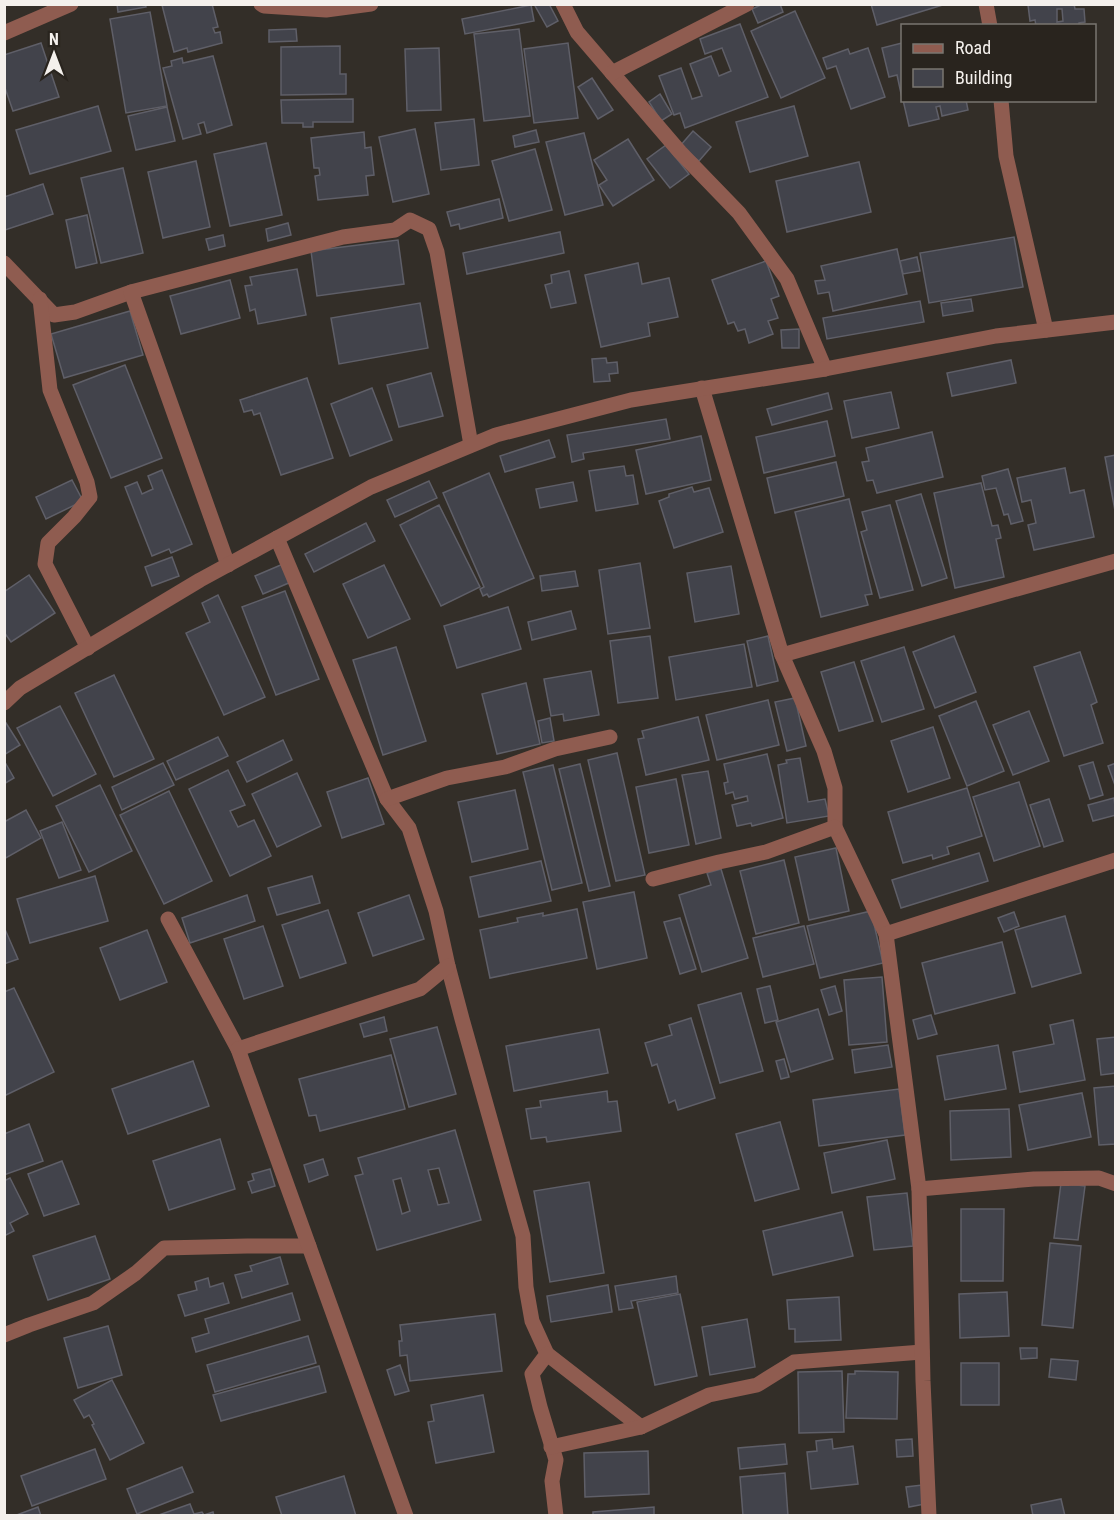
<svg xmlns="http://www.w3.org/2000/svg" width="1120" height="1520" font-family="'Roboto Condensed',sans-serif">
<rect width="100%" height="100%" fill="#332e28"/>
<g fill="#42434b" stroke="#5f5f68" stroke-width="1.5" fill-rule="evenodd">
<path d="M117 4H145L146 7 118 12Z"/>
<path d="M212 4 218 27 213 28 215 33 220 32 222 43 188 52 187 48 174 52 162 5Z"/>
<path d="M534 4H549L558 21 547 27Z"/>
<path d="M763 4H780L783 12 758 23 752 9Z"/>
<path d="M871 4H946L877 25Z"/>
<path d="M1074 4 1075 9H1084L1085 22 1079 23V25L1036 26 1035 20 1030 21 1028 5ZM1057 9H1062L1063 21 1057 22Z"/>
<path d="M531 5 534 21 465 34 462 19Z"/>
<path d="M795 11 825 78 781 98 751 31Z"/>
<path d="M150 12 167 106 126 113 110 19Z"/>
<path d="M740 24 768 97 685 128 680 113 674 115 659 76 681 68 692 99 702 96 690 64 711 56 719 76 731 71 722 48 705 54 700 39Z"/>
<path d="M296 29 297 41 269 42V30Z"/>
<path d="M519 29 530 116 484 121 474 34Z"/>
<path d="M41 43 59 97 13 111 4 85V55Z"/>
<path d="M568 43 578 118 534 123 524 49Z"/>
<path d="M902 43V98L897 75 889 77 882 48Z"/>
<path d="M340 46V74H346V94L281 95V47Z"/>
<path d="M439 48 441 110 407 111 405 49Z"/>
<path d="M868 48 885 97 851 109 836 66 827 69 823 58 848 49 850 54Z"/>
<path d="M213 56 232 125 207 133 204 122 198 124 201 134 183 139 163 68 172 66 171 61 182 58 183 63Z"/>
<path d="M592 78 613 110 598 119 578 87Z"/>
<path d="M660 94 672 114 661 121 649 102Z"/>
<path d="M353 99V122H313V127H303V123H282L281 100Z"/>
<path d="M903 100H966L968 110 942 116 940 106 936 107 939 119 909 126Z"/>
<path d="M98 106 111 151 30 174 16 130Z"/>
<path d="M794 106 808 156 750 172 736 122Z"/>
<path d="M167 107 175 141 136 150 128 116Z"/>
<path d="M474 119 479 165 441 170 435 123Z"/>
<path d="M415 129 429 194 393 202 379 137Z"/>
<path d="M536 130 539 142 515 147 513 136Z"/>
<path d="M693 131 711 147 699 161 680 146Z"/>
<path d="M364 132 365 148 371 147 374 175 366 176 368 195 318 200 315 176 320 175 319 168H314L311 138Z"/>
<path d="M584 133 603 205 565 215 546 142Z"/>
<path d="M628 139 654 180 613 206 599 185 607 180 594 160Z"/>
<path d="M266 143 282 215 230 226 214 154Z"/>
<path d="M666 145 689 174 670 188 647 159Z"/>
<path d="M535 149 552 210 509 221 492 161Z"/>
<path d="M196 161 210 227 163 238 148 172Z"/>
<path d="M859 162 871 212 787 232 776 181Z"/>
<path d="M123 168 143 253 101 263 81 178Z"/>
<path d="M43 184 53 214 5 230 4 197Z"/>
<path d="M499 199 503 218 460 229 459 224 451 226 447 212Z"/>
<path d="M87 215 97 263 76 268 66 220Z"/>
<path d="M288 223 291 235 268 241 266 229Z"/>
<path d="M560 232 564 253 467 274 463 253Z"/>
<path d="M223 235 225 246 209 250 206 239Z"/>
<path d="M1014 237 1023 287 929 303 920 253Z"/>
<path d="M398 240 404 284 317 296 311 251Z"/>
<path d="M897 249 907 294 833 311 829 292 818 294 815 281 825 280 821 266Z"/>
<path d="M917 257 920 271 903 274 900 261Z"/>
<path d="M766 261 779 296 771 299 778 318 768 321 773 334 749 343 745 329 738 331 734 322 728 324 712 280Z"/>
<path d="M638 263 642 284 669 278 678 317 648 323 650 336 601 347 585 275Z"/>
<path d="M297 269 306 315 258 324 255 309 250 311 245 286 252 285 250 277Z"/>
<path d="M569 271 576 303 551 308 545 285 552 283 551 275Z"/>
<path d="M230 280 240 318 181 334 170 296Z"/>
<path d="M971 299 973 311 943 316 941 303Z"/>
<path d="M920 301 924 322 827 339 823 318Z"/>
<path d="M420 303 428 348 339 364 331 318Z"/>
<path d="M130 311 143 355 64 378 51 334Z"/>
<path d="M799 329V348H782L781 330Z"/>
<path d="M606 358 607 363 617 362 618 373 609 374 610 381 594 382 592 359Z"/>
<path d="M1011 360 1016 383 952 396 947 373Z"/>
<path d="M125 365 162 458 111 478 73 385Z"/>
<path d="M431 373 443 416 399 427 387 385Z"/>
<path d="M307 378 333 458 281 475 260 413 254 415 252 410 244 412 240 400Z"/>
<path d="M372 388 392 440 350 456 331 404Z"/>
<path d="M891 392 899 428 852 438 844 401Z"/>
<path d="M828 393 832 409 772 425 767 409Z"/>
<path d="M666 419 670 439 583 453 584 459 572 462 567 435Z"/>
<path d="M827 421 835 456 764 473 756 437Z"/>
<path d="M932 432 943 477 877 493 873 480 867 481 862 462 869 461 866 448Z"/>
<path d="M701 436 711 480 646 494 636 450Z"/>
<path d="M549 440 555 457 505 472 500 456Z"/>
<path d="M1116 455V516L1105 457Z"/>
<path d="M836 462 844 496 775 513 767 478Z"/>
<path d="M624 466 626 476 633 475 638 504 596 511 589 471Z"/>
<path d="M1065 468 1070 493 1084 490 1094 537 1034 550 1028 525 1036 523 1031 500 1022 502 1017 478Z"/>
<path d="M1008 469 1023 521 1011 524 1008 514 1004 515 996 488 985 490 982 476Z"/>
<path d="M162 470 192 544 171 553 169 549 152 556 125 487 137 482 142 494 153 489 148 476Z"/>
<path d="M489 473 534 578 489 597 487 594 483 596 480 589 484 587 443 493Z"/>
<path d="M72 480 83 501 46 519 36 497Z"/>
<path d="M429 481 437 498 395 517 387 500Z"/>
<path d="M573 482 577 501 540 508 536 489Z"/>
<path d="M981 483 992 526 998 525 1001 538 996 539 1004 577 955 588 934 493Z"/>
<path d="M692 487 694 492 709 488 723 532 674 548 659 501 669 497V494Z"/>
<path d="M921 494 947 578 922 586 896 501Z"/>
<path d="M849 499 872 594 865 595 868 605 821 617 795 512Z"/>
<path d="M439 505 480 587 441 606 400 525Z"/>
<path d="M890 505 913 590 880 598 861 532 867 530 862 512Z"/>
<path d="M366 523 375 541 314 572 305 554Z"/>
<path d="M172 557 179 576 152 586 145 567Z"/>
<path d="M640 563 650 628 608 634 599 570Z"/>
<path d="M283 564 291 582 263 594 255 576Z"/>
<path d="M384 565 410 619 368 638 343 584Z"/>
<path d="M731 566 739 614 695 622 687 573Z"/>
<path d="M575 571 578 586 542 591 540 576Z"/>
<path d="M29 575 55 613 11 642 4 632V592Z"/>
<path d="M285 591 319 679 276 695 242 607Z"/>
<path d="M218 595 265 697 224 715 186 633 210 622 202 603Z"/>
<path d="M508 607 521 649 457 668 444 626Z"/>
<path d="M571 611 576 629 532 640 528 622Z"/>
<path d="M650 636 658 698 618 703 610 641Z"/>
<path d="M768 636 778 681 757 686 747 641Z"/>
<path d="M954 636 976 692 935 708 913 652Z"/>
<path d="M744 644 752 687 676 700 669 657Z"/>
<path d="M396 647 426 741 383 755 353 660Z"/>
<path d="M904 647 924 709 882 722 861 661Z"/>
<path d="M1080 652 1097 702 1091 705 1103 743 1064 756 1034 667Z"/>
<path d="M854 662 873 721 839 731 821 672Z"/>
<path d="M591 671 599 715 564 721 563 714 551 716 544 679Z"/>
<path d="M114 675 154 759 114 777 75 693Z"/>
<path d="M526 683 540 744 497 754 482 694Z"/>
<path d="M795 698 806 746 787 751 775 702Z"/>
<path d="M768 700 779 745 717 760 706 715Z"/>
<path d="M976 701 1004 771 967 786 939 716Z"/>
<path d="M60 706 96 774 53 796 17 728Z"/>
<path d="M1029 711 1049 761 1013 775 993 725Z"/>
<path d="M698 717 709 760 646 775 638 739 644 738 642 731Z"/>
<path d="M550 718 554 741 542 743 538 721Z"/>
<path d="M6 723 20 745 4 755V724Z"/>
<path d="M933 727 950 778 908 792 891 741Z"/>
<path d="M218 737 228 756 176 780 167 761Z"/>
<path d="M283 740 292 760 247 782 237 762Z"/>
<path d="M617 753 645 875 616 881 588 760Z"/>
<path d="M767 754 783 818 752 826 751 823 737 826 732 805 748 801 747 796 735 799 733 792 726 794 724 783 728 782 724 764Z"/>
<path d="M800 758 808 802 825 799 829 816 787 823 778 765 787 763 786 760Z"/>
<path d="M1093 762 1103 795 1090 799 1079 766Z"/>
<path d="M163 763 174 785 122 810 112 787Z"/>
<path d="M1116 763V788L1108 766Z"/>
<path d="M6 764 14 778 4 784V765Z"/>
<path d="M580 764 610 886 589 891 559 769Z"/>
<path d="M553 765 582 883 552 890 523 772Z"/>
<path d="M228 770 245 805 230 811 238 827 254 820 271 856 230 876 189 789Z"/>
<path d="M708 771 721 838 696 844 682 775Z"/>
<path d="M297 773 321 826 277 847 252 794Z"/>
<path d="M368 778 384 824 342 838 327 792Z"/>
<path d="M676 779 689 845 649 853 636 787Z"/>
<path d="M1019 782 1040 846 994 861 973 797Z"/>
<path d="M100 785 132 851 89 872 56 806Z"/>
<path d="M967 788 982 836 947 847 949 854 933 859 932 855 903 863 888 812Z"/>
<path d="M515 790 528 849 472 862 458 802Z"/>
<path d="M169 791 212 881 164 904 120 815Z"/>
<path d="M1114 798 1116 815 1093 821 1088 805Z"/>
<path d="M1049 799 1063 841 1044 847 1030 805Z"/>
<path d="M26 810 41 838 4 859V822Z"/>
<path d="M62 822 81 870 59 878 40 831Z"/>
<path d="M836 848 849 911 809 920 795 857Z"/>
<path d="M979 853 988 881 901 908 892 880Z"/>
<path d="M784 860 799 923 756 934 740 871Z"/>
<path d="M541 861 551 901 479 917 470 877Z"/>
<path d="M721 869 748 958 702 972 679 895 711 885 707 873Z"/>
<path d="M95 876 108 921 30 943 17 899Z"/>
<path d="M312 876 320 903 277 915 268 888Z"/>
<path d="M634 892 647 958 597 969 583 902Z"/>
<path d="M247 895 255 921 190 943 182 918Z"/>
<path d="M409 895 424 939 373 956 358 913Z"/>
<path d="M577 909 587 958 490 978 480 930 518 922 517 918 543 913V916Z"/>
<path d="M328 910 346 963 300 978 282 925Z"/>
<path d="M871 911 883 963 820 978 807 926Z"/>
<path d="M1014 912 1019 926 1004 932 998 918Z"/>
<path d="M1065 916 1081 973 1032 987 1015 930Z"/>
<path d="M680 918 696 969 680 974 664 922Z"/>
<path d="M263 926 283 986 244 999 224 939Z"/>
<path d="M804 926 814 964 763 977 753 938Z"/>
<path d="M4 927 18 959 4 964Z"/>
<path d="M147 930 167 982 120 1000 100 948Z"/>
<path d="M1002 942 1015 993 935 1014 922 963Z"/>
<path d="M882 977 887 1042 849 1045 844 980Z"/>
<path d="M770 986 778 1020 765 1023 757 989Z"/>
<path d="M835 986 842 1011 829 1015 821 990Z"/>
<path d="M14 988 54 1072 4 1096V992Z"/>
<path d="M741 993 763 1071 720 1083 698 1005Z"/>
<path d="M818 1009 833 1059 791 1072 776 1022Z"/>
<path d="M931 1015 937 1034 918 1039 913 1020Z"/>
<path d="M384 1017 387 1031 364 1037 360 1024Z"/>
<path d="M691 1018 715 1098 678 1110 675 1100 669 1103 657 1064 652 1066 645 1043 672 1035 669 1025Z"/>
<path d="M1073 1020 1085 1080 1020 1092 1013 1052 1054 1044 1050 1025Z"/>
<path d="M437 1027 456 1094 409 1107 390 1039Z"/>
<path d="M599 1029 608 1073 514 1091 506 1046Z"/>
<path d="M1116 1037V1073L1101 1075 1097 1039Z"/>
<path d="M888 1045 892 1067 855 1073 852 1050Z"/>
<path d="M998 1045 1006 1089 945 1100 937 1056Z"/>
<path d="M391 1055 405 1109 320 1131 316 1115 309 1116 299 1079Z"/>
<path d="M784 1059 789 1077 781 1079 776 1061Z"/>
<path d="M193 1061 209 1106 128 1134 112 1089Z"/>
<path d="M1116 1086V1144L1099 1145 1094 1088Z"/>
<path d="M899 1089 905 1135 819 1146 813 1100Z"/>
<path d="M607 1091 608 1102 617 1101 621 1131 547 1142 546 1137 531 1139 526 1109 541 1107 540 1101Z"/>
<path d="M1082 1093 1091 1137 1028 1150 1019 1105Z"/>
<path d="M1009 1109 1011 1157 951 1160 950 1111Z"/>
<path d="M780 1122 799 1189 755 1201 736 1134Z"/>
<path d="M29 1124 43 1161 4 1175V1134Z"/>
<path d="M455 1130 481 1220 377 1250 355 1176 363 1174 358 1158ZM439 1168 449 1203 438 1205 428 1170ZM401 1178 410 1211 402 1214 393 1180Z"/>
<path d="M220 1139 235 1189 169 1210 153 1161Z"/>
<path d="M887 1140 895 1179 832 1193 824 1153Z"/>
<path d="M323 1159 328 1175 309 1182 304 1165Z"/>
<path d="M62 1161 79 1204 44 1216 28 1174Z"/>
<path d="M270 1169 275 1186 252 1193 248 1182 254 1180 252 1174Z"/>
<path d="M10 1178 28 1214 10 1223 14 1231 4 1236V1181Z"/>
<path d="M589 1182 604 1273 550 1282 534 1191Z"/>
<path d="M1061 1183 1085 1186 1078 1240 1054 1238Z"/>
<path d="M907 1193 913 1246 874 1250 867 1197Z"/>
<path d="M961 1209H1004L1003 1281H961Z"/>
<path d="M842 1212 853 1256 773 1275 763 1231Z"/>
<path d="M95 1236 110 1279 48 1300 33 1256Z"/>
<path d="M1050 1243 1081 1246 1073 1328 1042 1325Z"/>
<path d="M280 1257 288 1284 242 1298 235 1275 252 1271 250 1266Z"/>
<path d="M676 1276 678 1293 631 1301 633 1308 619 1310 615 1286Z"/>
<path d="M208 1278 210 1287 223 1283 229 1303 185 1316 178 1295 197 1290 195 1282Z"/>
<path d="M608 1285 612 1312 551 1322 547 1296Z"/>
<path d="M1007 1292 1009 1336 960 1338 959 1294Z"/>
<path d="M292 1293 300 1320 196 1352 192 1338 209 1333 205 1319Z"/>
<path d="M680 1294 697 1376 655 1385 637 1302Z"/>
<path d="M839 1297 841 1340 795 1342V1329H789L787 1300Z"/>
<path d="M495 1314 502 1371 410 1381 407 1355 400 1356 399 1341H402L400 1325Z"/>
<path d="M747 1319 755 1367 710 1375 702 1327Z"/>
<path d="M108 1326 122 1375 78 1388 64 1338Z"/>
<path d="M308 1336 316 1363 215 1392 207 1365Z"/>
<path d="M1020 1348H1037V1358L1021 1359Z"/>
<path d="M1051 1359 1078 1361 1076 1380 1049 1377Z"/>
<rect x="961" y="1363" width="38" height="42"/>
<path d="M400 1365 409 1391 395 1395 387 1370Z"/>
<path d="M319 1366 326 1392 221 1421 213 1395Z"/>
<path d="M842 1371 844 1432 799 1433 798 1372Z"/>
<path d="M855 1371 898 1372 897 1419 846 1418 848 1374H855Z"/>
<path d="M112 1380 144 1443 110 1460 92 1425 94 1424 89 1415 84 1418 74 1400Z"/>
<path d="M483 1395 494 1452 436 1463 428 1422 434 1421 431 1405Z"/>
<path d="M832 1439 833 1449 853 1446 858 1484 811 1489 807 1452 817 1451 816 1441Z"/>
<path d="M912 1439 913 1456 897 1457 896 1440Z"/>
<path d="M785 1444 787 1464 740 1469 738 1448Z"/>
<path d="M95 1449 106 1479 32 1506 21 1476Z"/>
<path d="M648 1451 649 1494 585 1497 584 1453Z"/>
<path d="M182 1467 193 1492 137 1514 127 1489Z"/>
<path d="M785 1473 788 1516H743L740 1477Z"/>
<path d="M344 1476 356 1516H282L276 1497Z"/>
<path d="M922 1485 925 1504 909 1507 906 1487Z"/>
<path d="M1061 1499 1065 1516H1033L1031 1505Z"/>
<path d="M190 1504 194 1514 202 1512 204 1515 213 1512 214 1516H156Z"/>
<path d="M38 1507 41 1516H14Z"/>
<path d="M654 1507V1516H593V1512Z"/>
</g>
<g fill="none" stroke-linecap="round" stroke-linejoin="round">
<g stroke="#8f5c50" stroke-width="15">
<path d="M261 4 264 6 326 10 371 4"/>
<path d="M563 4 577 32 680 152 739 213 787 279 825 369"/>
<path d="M986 4 990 26"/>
<path d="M4 33 71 4"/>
<path d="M612 73 747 4"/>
<path d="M1001 100 1006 156 1046 330"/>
<path d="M4 263 54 315 75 312 131 292"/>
<path d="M40 299 50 390 87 482 90 497 74 517 48 543 45 564 88 648"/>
<path d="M702 388 782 655 824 751 835 788V827L886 934 919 1189"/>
<path d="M277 538 387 799 409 828 436 911 448 966 462 1019 523 1236 526 1287 532 1321 547 1354 532 1374 540 1407 556 1460 552 1481 556 1516"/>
<path d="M228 565 131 292 343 237 395 230 410 220 429 229 437 252 471 445"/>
<path d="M782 655 1116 561"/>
<path d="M387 799 447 778 505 767 555 749 610 737"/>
<path d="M653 879 719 862 766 852 835 827"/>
<path d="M168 919 238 1049"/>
<path d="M886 934 1116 860"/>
<path d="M4 1335 29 1325 93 1303 136 1273 164 1248 247 1246H309"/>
<path d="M547 1354 641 1427"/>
<path d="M551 1447 641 1427 709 1395 757 1385 794 1362 922 1352"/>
<path d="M406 1516 238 1049 420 989 448 966"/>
<path d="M929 1516 923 1381 919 1189 1034 1179 1099 1178 1116 1184"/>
</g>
<path stroke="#8f5c50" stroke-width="15" d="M4 703 20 688 200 580 371 487 496 435 631 400 825 369 996 336 1116 322"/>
</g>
<rect width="1120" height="1520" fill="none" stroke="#f4f0ec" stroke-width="12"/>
<rect x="901" y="24" width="195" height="78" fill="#29241e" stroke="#7a7670" stroke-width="1.5"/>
<rect x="913" y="44" width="30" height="9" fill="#8f5c50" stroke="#7a7670" stroke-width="1.5"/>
<text x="955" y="54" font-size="18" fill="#f4f0ec">Road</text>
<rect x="913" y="69" width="30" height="18" fill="#42434b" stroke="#7a7670" stroke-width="1.5"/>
<text x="955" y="84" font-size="18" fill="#f4f0ec">Building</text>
<g transform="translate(54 54)" stroke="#29241e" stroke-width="4.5" paint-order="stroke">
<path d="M0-4.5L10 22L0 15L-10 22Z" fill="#f4f0ec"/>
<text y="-9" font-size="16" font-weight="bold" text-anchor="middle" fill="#f4f0ec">N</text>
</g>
</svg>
